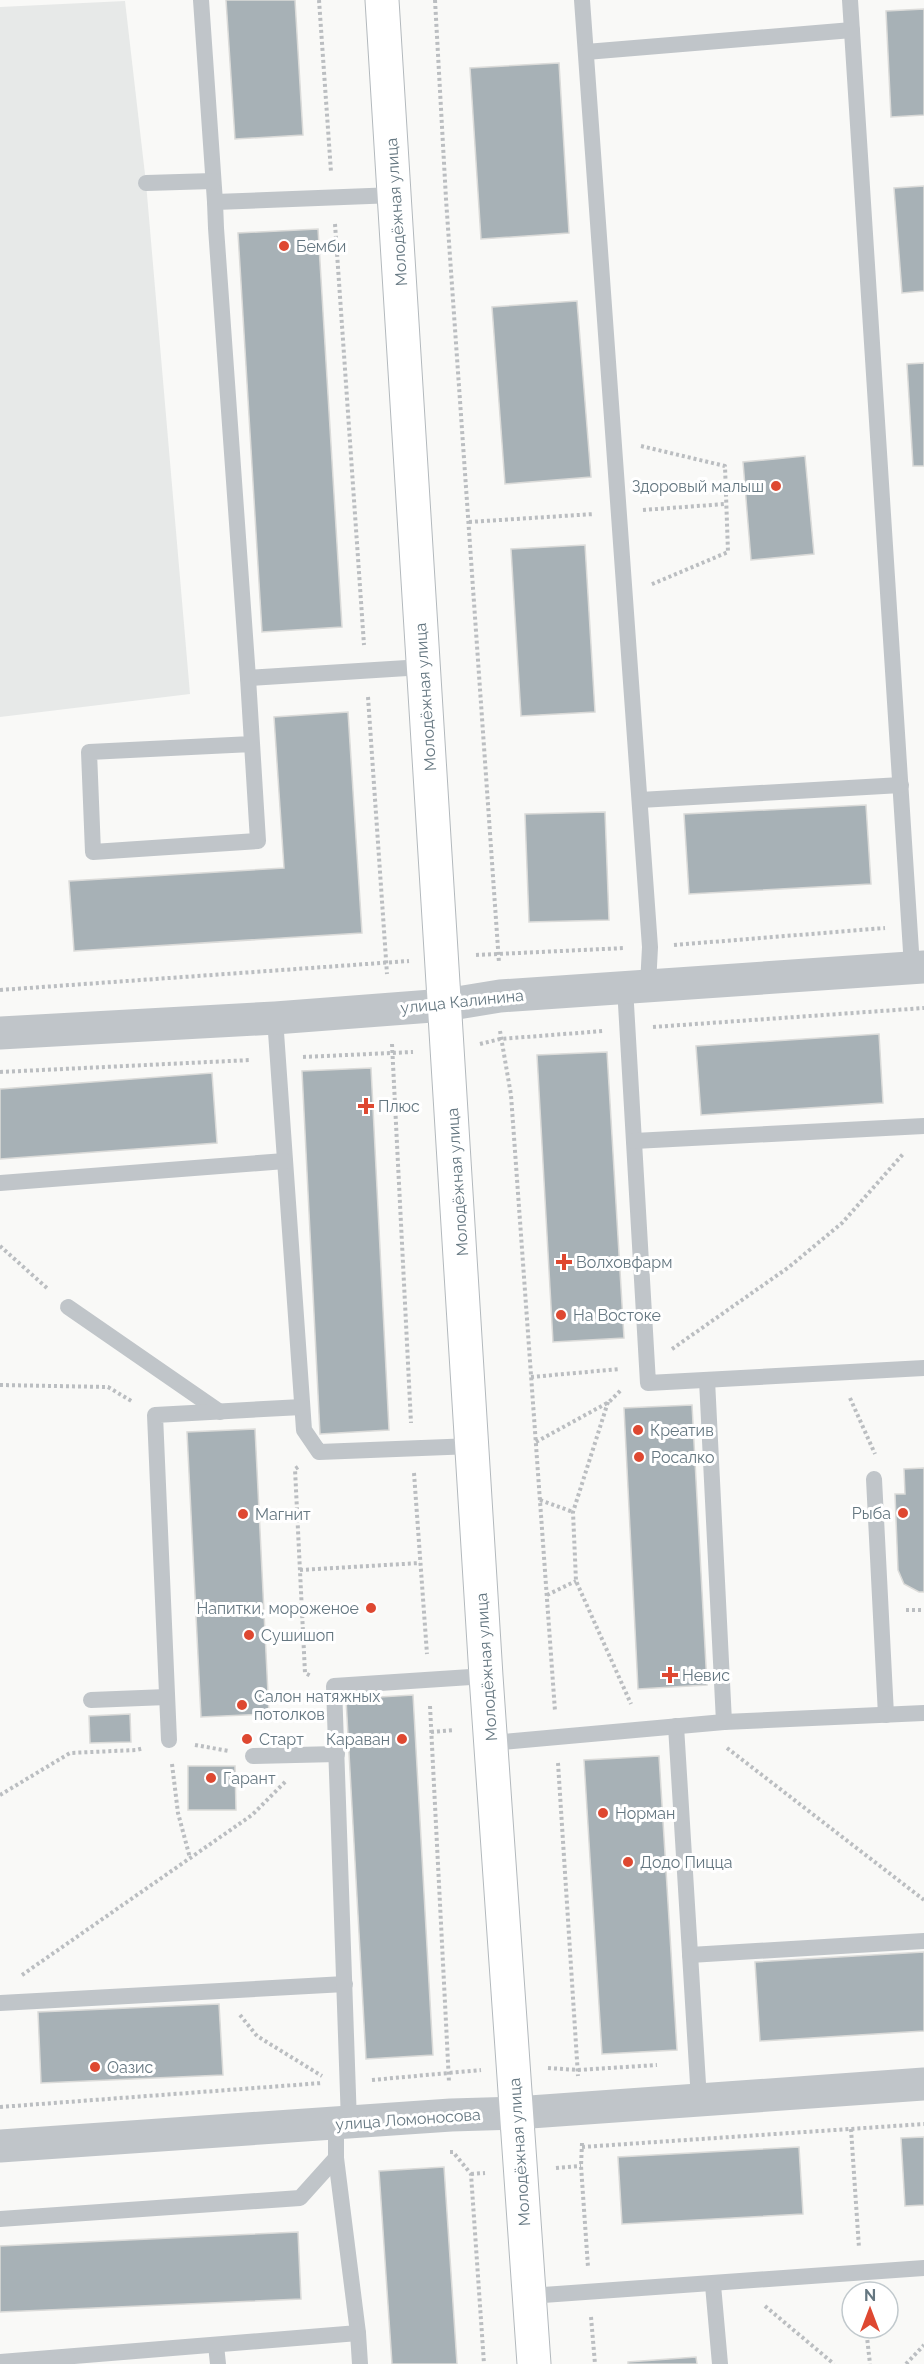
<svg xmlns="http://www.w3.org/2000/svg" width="924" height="2364" font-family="Raleway,sans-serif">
<rect width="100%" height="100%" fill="#f9f9f7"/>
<path fill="#e7e9e8" d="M125 1 146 183 190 694 0 717V7Z"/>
<g fill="#a7b1b6" stroke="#dbdbd9" stroke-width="1.5">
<path d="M226 0H295L303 135 235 139Z"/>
<path d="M924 9V115L891 117 886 11Z"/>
<path d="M559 63 569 233 481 239 470 68Z"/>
<path d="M924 186V291L902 293 894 188Z"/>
<path d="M318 229 342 627 262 632 238 233Z"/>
<path d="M577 301 591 477 505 484 492 307Z"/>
<path d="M924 363V466H913L907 364Z"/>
<path d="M805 456 814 554 751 560 743 462Z"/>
<path d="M585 545 595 712 521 716 511 549Z"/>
<path d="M348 712 362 933 74 951 69 881 284 868 274 717Z"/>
<path d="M866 805 871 884 689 894 684 814Z"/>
<path d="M605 812 609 920 529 922 525 814Z"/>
<path d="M879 1034 883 1103 701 1115 696 1046Z"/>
<path d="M607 1052 624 1338 553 1342 537 1055Z"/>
<path d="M371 1068 389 1430 320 1434 302 1071Z"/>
<path d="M212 1073 217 1143 0 1159V1089Z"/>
<path d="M692 1405 707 1685 638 1689 624 1408Z"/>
<path d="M255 1429 269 1714 201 1717 187 1432Z"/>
<path d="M924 1468V1592H919L904 1584 898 1570 895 1494H905L904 1469Z"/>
<path d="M413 1695 433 2055 366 2059 346 1699Z"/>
<path d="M130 1714 131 1742 90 1743 89 1716Z"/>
<path d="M659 1756 677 2050 602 2054 584 1760Z"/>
<path d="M188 1766H235L236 1810H188Z"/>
<path d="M924 1952V2031L760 2041 755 1962Z"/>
<path d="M219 2004 223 2075 41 2083 38 2012Z"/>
<path d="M924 2137V2205L905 2206 901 2138Z"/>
<path d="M799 2147 803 2214 622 2224 618 2157Z"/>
<path d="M444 2167 457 2364H392L379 2171Z"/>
<path d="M298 2232 301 2299 0 2312V2246Z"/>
<path d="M696 2357 697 2364H628V2362Z"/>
</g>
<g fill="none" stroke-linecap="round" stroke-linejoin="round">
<defs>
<path id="secondary" d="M382 0 486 1676 534 2364"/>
</defs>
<use href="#secondary" stroke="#b3b9bd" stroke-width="35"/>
<g stroke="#bbbec1" stroke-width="4" stroke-dasharray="3 3" stroke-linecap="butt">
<path d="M319 0 331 172"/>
<path d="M435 0 446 199 499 963"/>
<path d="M335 224 364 645"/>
<path d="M641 446 725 466 728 552 650 585"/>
<path d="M643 510 725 504"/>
<path d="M469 522 594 514"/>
<path d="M368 697 387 974"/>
<path d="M674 945 885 928"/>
<path d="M476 955 625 948"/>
<path d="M0 990 409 961"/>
<path d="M653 1027 924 1008"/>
<path d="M500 1031 511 1095 555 1711"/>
<path d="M392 1044 411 1423"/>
<path d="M480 1044 500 1039 603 1031"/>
<path d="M303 1057 413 1052"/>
<path d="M0 1072 251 1060"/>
<path d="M0 1246 49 1290"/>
<path d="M672 1349 789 1267 842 1223 904 1153"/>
<path d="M531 1377 620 1369"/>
<path d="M0 1385 108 1387 133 1402"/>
<path d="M850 1398 875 1454"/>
<path d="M608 1402 573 1512 576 1581 631 1704"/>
<path d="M536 1442 609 1402 622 1389"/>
<path d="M298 1467 295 1469 305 1673 311 1676"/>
<path d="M414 1473 427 1654"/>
<path d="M540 1500 573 1512"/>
<path d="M300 1570 420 1563"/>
<path d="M547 1595 576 1581"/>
<path d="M906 1610H924"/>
<path d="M430 1706 449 2082"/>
<path d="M431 1732 454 1730"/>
<path d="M195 1745 229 1751"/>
<path d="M727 1748 924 1900"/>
<path d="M558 1763 578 2076"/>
<path d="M172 1764 178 1813 190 1858"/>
<path d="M0 1795 70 1753 136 1750 144 1748"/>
<path d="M22 1975 252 1815 286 1781"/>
<path d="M240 2015 257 2036 322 2076"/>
<path d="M548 2068 578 2070 657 2065"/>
<path d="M372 2080 481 2070"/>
<path d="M0 2107 322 2083"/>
<path d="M851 2129 859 2248"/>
<path d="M582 2143 581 2166 588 2267"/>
<path d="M582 2147 924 2124"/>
<path d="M450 2152H453L471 2174 484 2364"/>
<path d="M556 2168 581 2166"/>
<path d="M471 2174 485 2173"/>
<path d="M765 2306 834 2364"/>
<path d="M591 2317 595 2364"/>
<path d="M866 2328 870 2364"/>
<path d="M906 2364 924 2345"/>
</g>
<g stroke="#c0c5c9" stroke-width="16">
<path d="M201 0 215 202"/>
<path d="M582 0 650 947 648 985"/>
<path d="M850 0 912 967"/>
<path d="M586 52 852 30"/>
<path d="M146 183 213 181"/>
<path d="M395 195 215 202 216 228 248 678 423 667"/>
<path d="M248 678 258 841 93 852 89 752 252 744"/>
<path d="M640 800 901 785"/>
<path d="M625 987 648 1383 924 1368"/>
<path d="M275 1018 304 1430 319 1452 473 1446"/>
<path d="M634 1141 924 1126"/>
<path d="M0 1183 285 1161"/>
<path d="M68 1307 220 1412"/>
<path d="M874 1479 886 1715"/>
<path d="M91 1700 167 1697"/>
<path d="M724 1722 924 1713"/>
<path d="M676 1726 699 2100"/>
<path d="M169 1740 155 1415 302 1407"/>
<path d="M491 1743 724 1722 707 1380"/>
<path d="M253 1756 337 1754"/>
<path d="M690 1955 924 1941"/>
<path d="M0 2003 345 1984"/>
<path d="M349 2123 334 1686 486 1676"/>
<path d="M0 2219 300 2198 336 2158V2124"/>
<path d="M713 2285 720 2364"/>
<path d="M529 2296 924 2268"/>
<path d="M358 2333 360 2364"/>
<path d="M216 2345 218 2364"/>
<path d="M0 2362 358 2333 336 2158"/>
</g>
<g stroke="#c0c5c9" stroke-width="33">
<path d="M0 1033 275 1018 445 1005 500 996 924 967"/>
<path d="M0 2146 451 2115 516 2113 924 2084"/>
</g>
<use href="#secondary" stroke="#fff" stroke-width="33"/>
</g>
<g fill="#de4831" stroke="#fff" stroke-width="2">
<circle cx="284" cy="246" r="6"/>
<circle cx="776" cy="486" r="6"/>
<path d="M363 1097h6v6h6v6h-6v6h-6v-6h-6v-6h6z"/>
<path d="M561 1253h6v6h6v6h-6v6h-6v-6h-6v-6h6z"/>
<circle cx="561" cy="1315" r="6"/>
<circle cx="638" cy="1430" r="6"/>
<circle cx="639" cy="1457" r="6"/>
<circle cx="903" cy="1513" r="6"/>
<circle cx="243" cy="1514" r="6"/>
<circle cx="371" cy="1608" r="6"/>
<circle cx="249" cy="1635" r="6"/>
<path d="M667 1666h6v6h6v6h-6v6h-6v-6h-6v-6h6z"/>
<circle cx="242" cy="1705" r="6"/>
<circle cx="247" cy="1739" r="6"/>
<circle cx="402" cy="1739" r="6"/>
<circle cx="211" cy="1778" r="6"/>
<circle cx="603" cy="1813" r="6"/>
<circle cx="628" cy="1862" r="6"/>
<circle cx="95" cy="2067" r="6"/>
</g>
<g text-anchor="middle" stroke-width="6" stroke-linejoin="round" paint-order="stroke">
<g font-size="16" fill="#657781" stroke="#fff">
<text transform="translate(396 212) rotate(-94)" y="6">Молодёжная улица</text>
<text transform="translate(425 697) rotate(-94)" y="6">Молодёжная улица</text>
<text transform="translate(462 1001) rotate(-6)" y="6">улица Калинина</text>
<text transform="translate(457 1182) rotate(-94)" y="6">Молодёжная улица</text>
<text transform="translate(486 1667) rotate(-94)" y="6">Молодёжная улица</text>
<text transform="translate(408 2119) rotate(-4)" y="6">улица Ломоносова</text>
<text transform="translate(519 2152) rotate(-94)" y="6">Молодёжная улица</text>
</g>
<g font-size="16" fill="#657781" stroke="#fff" text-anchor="start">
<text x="296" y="252">Бемби</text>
<text x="764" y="492" text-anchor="end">Здоровый малыш</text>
<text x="378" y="1112">Плюс</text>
<text x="576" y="1268">Волховфарм</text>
<text x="573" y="1321">На Востоке</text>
<text x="650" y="1436">Креатив</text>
<text x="651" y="1463">Росалко</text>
<text x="891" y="1519" text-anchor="end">Рыба</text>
<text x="255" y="1520">Магнит</text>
<text x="359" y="1614" text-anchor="end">Напитки, мороженое</text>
<text x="261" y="1641">Сушишоп</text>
<text x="682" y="1681">Невис</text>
<text x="254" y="1702">Салон натяжных<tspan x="254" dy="18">потолков</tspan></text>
<text x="259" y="1745">Старт</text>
<text x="390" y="1745" text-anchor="end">Караван</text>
<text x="223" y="1784">Гарант</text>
<text x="615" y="1819">Норман</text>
<text x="640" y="1868">Додо Пицца</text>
<text x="107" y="2073">Оазис</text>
</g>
</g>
<g transform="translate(870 2310)"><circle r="28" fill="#ffffff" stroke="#c1c9cd" stroke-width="1.5"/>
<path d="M0-4.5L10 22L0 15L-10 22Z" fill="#de4831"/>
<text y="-9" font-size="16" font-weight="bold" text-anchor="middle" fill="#657781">N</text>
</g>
</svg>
